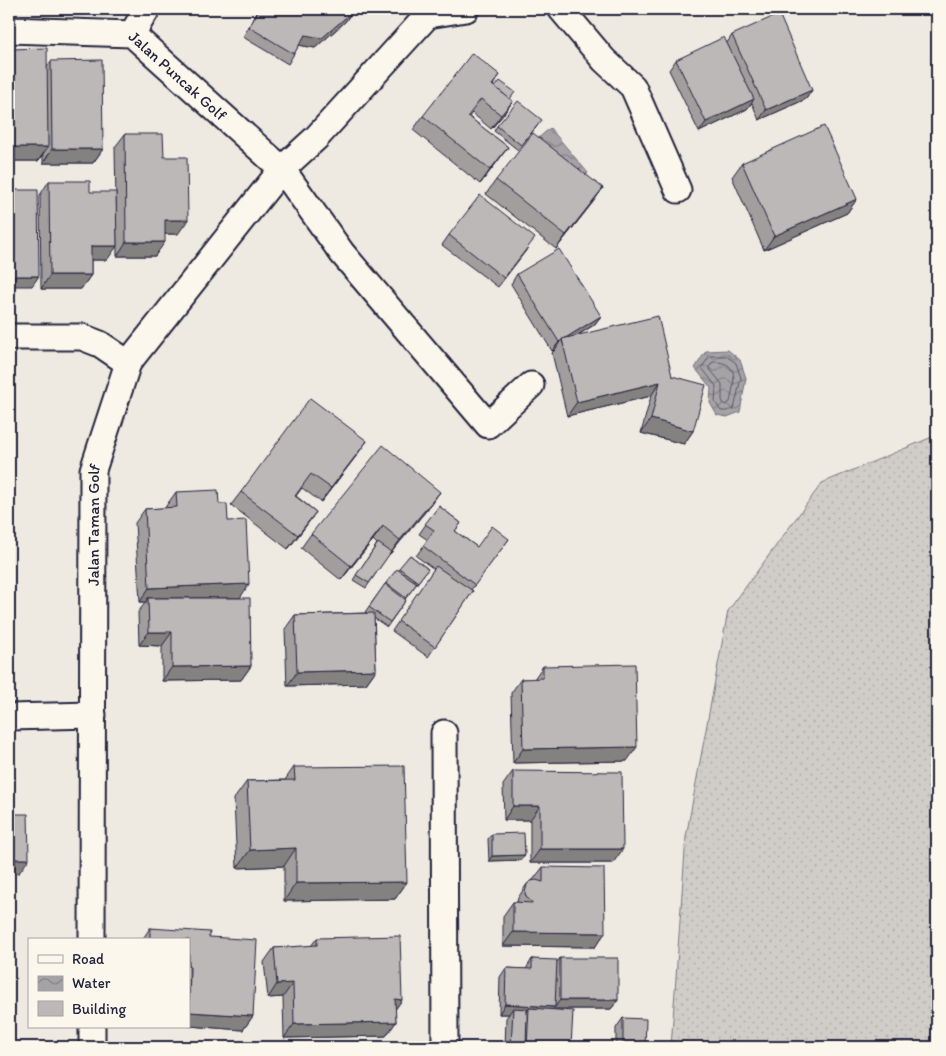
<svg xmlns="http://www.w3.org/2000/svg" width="946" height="1056" font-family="Itim,sans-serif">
<defs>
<pattern id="grass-dots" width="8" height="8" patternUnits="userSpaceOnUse" patternTransform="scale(1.25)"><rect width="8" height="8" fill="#d0cdc9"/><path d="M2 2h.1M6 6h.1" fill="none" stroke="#b2b0ae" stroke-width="1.8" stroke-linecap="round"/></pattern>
<pattern id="water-waves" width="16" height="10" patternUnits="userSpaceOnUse" patternTransform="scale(1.25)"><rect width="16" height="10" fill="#a6a3a7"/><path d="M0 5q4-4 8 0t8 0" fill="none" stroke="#878489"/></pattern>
</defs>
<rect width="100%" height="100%" fill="#eeeae2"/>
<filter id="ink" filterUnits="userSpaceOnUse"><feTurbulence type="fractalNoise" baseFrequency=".02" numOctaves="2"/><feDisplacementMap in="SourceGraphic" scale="10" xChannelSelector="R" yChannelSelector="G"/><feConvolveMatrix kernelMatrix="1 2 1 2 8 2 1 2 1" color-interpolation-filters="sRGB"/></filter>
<g filter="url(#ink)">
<path fill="url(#grass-dots)" stroke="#797882" d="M937 435V1047H671L686 837 728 611 822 483Z"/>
<g fill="url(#water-waves)" stroke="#716f7c">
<path d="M550 128 588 173 576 188 535 141Z"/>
<path d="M728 350 740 360 746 378 740 412 727 417 717 415 710 403 711 388 695 368 706 351Z"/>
</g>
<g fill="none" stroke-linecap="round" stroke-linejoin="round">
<g stroke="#575666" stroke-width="1">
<path d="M710 356H726L736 363 741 378 734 409 726 411H721L715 402 716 386 702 368Z"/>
<path d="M713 362C741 361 734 383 730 402L726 405 724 404 722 400V384L709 368Z"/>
</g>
<defs>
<g id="minor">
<path d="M561 9 604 60 633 87 678 190"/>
<path d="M428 15 466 9"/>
<path id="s1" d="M9 30 132 34 282 169 316 138 428 15V9"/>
<path d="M132 34 147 9"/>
<path d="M9 337H82L100 344 128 363"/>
<path d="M9 717 93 715"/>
<path d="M444 733 445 1047"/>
<path id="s2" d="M92 940 93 470 128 363 282 169 342 253 488 425 531 385"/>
<path d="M92 1047V1027"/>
</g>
</defs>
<use href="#minor" stroke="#22223b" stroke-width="29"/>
<use href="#minor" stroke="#fbf7ec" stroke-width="25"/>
</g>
<g fill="#a29e9e" stroke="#22223b">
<path d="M256 9H349L352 12 345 22 315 48 299 45 288 64 243 37 258 10Z"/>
<path d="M732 35 812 90 806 99 759 120 752 103 747 109 699 132 669 70 676 60 727 43Z"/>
<path d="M10 49 47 67 51 61 103 149 93 163H43V155L38 161H9V50Z"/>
<path d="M500 75 493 85 513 101 503 115 491 129 472 113 469 117 508 147 480 184 413 130 423 116Z"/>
<path d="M538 125 518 150 494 131 497 126Z"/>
<path d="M125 134 164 157 178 234H165L155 256H117L115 147Z"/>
<path d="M742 163 857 199 847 213 764 250 732 177Z"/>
<path d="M496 180 603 188 593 202 556 249 486 194Z"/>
<path d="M49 181 90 192 107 260H91V275L81 289H41L40 195Z"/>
<path d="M449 235 528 248 498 287 442 245Z"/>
<path d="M517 274 601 316 594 325 578 335 672 376 693 431 684 444 641 433 651 396 567 416 552 353 555 350 552 351 511 284Z"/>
<path d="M357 455 321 502 302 488 296 496 316 512 288 549 231 505 241 492Z"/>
<path d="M176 492 219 504 228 521 251 666 241 680 162 681V646L139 645 138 612 146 602H140L135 523 145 509 166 508V506Z"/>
<path d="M430 506 390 554H389L366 588 353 580 377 544 373 540 341 580 301 548 311 534Z"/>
<path d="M439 506 461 523 455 531 477 547 509 539 471 590 473 591 428 657 392 631 434 569 416 556 428 540 419 534Z"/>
<path d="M410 555 428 569 405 599 406 600 387 627 374 618 376 670 366 684 287 686 285 629 295 615 367 613 365 612 386 583 399 570Z"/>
<path d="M543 666 627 761 513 763 511 693 521 679H534Z"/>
<path d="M294 767 407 882 395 899 284 901V866L237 868 234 799 247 781 285 780Z"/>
<path d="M513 771 613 863H530V820H504L503 785Z"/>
<path d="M492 834 521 860 489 861 488 839Z"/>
<path d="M543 867 605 933 595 947 503 946V916L513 902H517L518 898 527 884 533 880Z"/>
<path d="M150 928 209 937 253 1016 243 1030 189 1026V940H142Z"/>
<path d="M317 938 402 1000 395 1009 396 1022 386 1036 284 1038 283 997 268 998 264 962 274 948 311 946Z"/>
<path d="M560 958 618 1000 611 1009H553L571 1047H505L506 1018 509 1014H499L500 977 506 968 526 969 532 959 557 962Z"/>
<path d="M623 1018 645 1047H616V1028Z"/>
</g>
<g fill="#848181" stroke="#22223b">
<path d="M352 12 345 22 315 48 298 45 305 35Z"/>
<path d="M812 90 806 99 759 120 766 110Z"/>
<path d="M754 99 747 109 699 132 706 122Z"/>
<path d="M513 101 503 115 491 129 501 115Z"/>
<path d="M9 147H48L38 161H9Z"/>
<path d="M508 147 498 161 480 184 490 170Z"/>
<path d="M52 149H103L93 163H43Z"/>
<path d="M603 188 593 202 556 249 566 235Z"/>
<path d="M857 199 847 213 764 250 774 236Z"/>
<path d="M165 220H188L178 234H155Z"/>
<path d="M126 242H165L155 256H117Z"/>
<path d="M91 246H117L107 260H81Z"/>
<path d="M50 275H91L81 289H41Z"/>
<path d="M9 276H39L32 286H9Z"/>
<path d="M601 316 594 325 563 344 562 340Z"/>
<path d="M561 340 555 350 552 351 559 342Z"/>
<path d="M660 382 651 396 567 416 577 402Z"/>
<path d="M651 419 693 431 684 444 641 433Z"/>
<path d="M367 441 357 455 321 502 331 488Z"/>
<path d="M440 492 430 506 390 554 400 540Z"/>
<path d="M316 512 306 526 288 549 298 535Z"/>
<path d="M383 526 373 540 341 580 351 566Z"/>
<path d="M249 584 240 598H148L146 602H140L149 588Z"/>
<path d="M149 632H172L162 646 139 645Z"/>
<path d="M251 666 241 680 162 681 172 667Z"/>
<path d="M376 670 366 684 287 686 297 672Z"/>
<path d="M637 747 627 761 513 763 523 749Z"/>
<path d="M513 806H540L530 820H504Z"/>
<path d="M296 848 284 866 237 868 250 850Z"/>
<path d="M540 849H623L613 863H530Z"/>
<path d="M525 855 521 860 489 861 492 856Z"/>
<path d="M9 859H29L19 873H9Z"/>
<path d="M407 882 395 899 284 901 296 883Z"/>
<path d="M513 932 605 933 595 947 503 946Z"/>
<path d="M293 983 283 997 268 998 277 984Z"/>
<path d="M395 999 402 1000 392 1014Z"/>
<path d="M560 1000H618L611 1009H553L549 1016 529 1008 525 1015 513 1008 509 1014H499L505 1004 555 1007Z"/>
<path d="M189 1012 253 1016 243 1030 189 1026Z"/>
<path d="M396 1022 386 1036 284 1038 294 1024Z"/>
</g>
<g fill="#bcb8b8" stroke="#22223b">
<path d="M260 9H349L352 12 322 38 305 35 294 54 249 27Z"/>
<path d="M779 14 812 90 766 110 732 35Z"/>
<path d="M724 37 754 99 706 122 676 60Z"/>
<path d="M47 48 48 147H9V73H10V49Z"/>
<path d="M472 53 500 75 492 85 513 101 501 115 481 99 468 116 508 147 490 170 423 116Z"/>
<path d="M102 60 103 149H52L51 61Z"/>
<path d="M500 81 515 92 510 99 495 87Z"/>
<path d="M518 101 542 120 521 145 497 126Z"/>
<path d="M824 126 857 199 774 236 742 163Z"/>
<path d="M533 133 603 188 566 235 496 180Z"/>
<path d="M125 134H163L164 157H187L188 220H165V242H126Z"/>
<path d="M49 181H90V192H116L117 246H91V275H50Z"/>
<path d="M9 190H38L39 276H9Z"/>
<path d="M480 195 535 238 504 278 449 235Z"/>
<path d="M559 249 601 316 559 342 517 274Z"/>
<path d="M658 316 672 376 706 385 693 431 651 419 660 382 577 402 562 339Z"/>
<path d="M310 398 367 441 331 488 311 474 295 496 316 512 298 535 241 492Z"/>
<path d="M383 445 440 492 400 540 383 526 351 566 311 534Z"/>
<path d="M218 490 219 504H227L228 521 246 520 249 584 149 588 145 509 177 507 176 492Z"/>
<path d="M439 506 461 523 455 531 477 547 492 526 509 539 475 585 423 546 434 530 425 524Z"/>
<path d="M378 543 391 552 369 583 356 575Z"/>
<path d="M410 555 428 569 418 582 399 568Z"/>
<path d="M436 566 473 591 435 647 398 621Z"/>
<path d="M397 569 417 583 406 598 386 583Z"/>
<path d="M385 584 406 600 390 622 369 607Z"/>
<path d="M148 598H250L251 666 172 667V632H149Z"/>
<path d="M374 613 376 670 297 672 295 615Z"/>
<path d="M635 664 637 747 523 749 521 679 543 678V666Z"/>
<path d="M404 766 407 882 296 883V848L250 850 247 781 295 780 294 767Z"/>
<path d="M513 771 622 772 623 849H540V806H513Z"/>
<path d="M9 814H28L29 859H9Z"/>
<path d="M524 833 525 855 492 856V834Z"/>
<path d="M543 867 604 868 605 933 513 932V902L533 903 526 897 525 893 527 884 531 881 536 880 543 882Z"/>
<path d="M150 928 210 932 209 937 257 940 253 1016 189 1012 190 966H189V940H150Z"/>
<path d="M400 936 402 1000 395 999 396 1022 294 1024 293 983 277 984 274 948 317 945V938Z"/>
<rect x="560" y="958" width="58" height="42"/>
<path d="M532 959 557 960 555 1007 505 1004 506 968 532 969Z"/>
<path d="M513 1008 527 1009 526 1047H511Z"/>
<path d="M529 1008 573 1011 571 1047H527Z"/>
<path d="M623 1018 646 1019 645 1047H623Z"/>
</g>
</g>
<g text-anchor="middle" stroke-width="4.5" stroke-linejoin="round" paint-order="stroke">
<g font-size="16" fill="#22223b" stroke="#fbf7ec">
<text dy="6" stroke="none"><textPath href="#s1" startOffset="185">Jalan Puncak Golf</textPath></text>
<text dy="6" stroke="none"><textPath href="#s2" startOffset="415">Jalan Taman Golf</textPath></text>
</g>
</g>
<rect width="946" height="1056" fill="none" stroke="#fbf7ec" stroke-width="30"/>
<rect x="15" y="15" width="916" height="1026" fill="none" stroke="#22223b" stroke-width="2" filter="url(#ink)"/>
<rect x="28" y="938" width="162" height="90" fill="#fbf7ec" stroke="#a4a2a5"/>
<rect x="38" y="955" width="25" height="8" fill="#fbf7ec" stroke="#a4a2a5"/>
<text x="72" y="964" font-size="15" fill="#22223b">Road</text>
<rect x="38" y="976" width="25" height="15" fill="url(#water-waves)" stroke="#a4a2a5"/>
<text x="72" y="988" font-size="15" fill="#22223b">Water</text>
<rect x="38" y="1001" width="25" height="15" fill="#bcb8b8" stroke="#a4a2a5"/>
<text x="72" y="1014" font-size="15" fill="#22223b">Building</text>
</svg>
